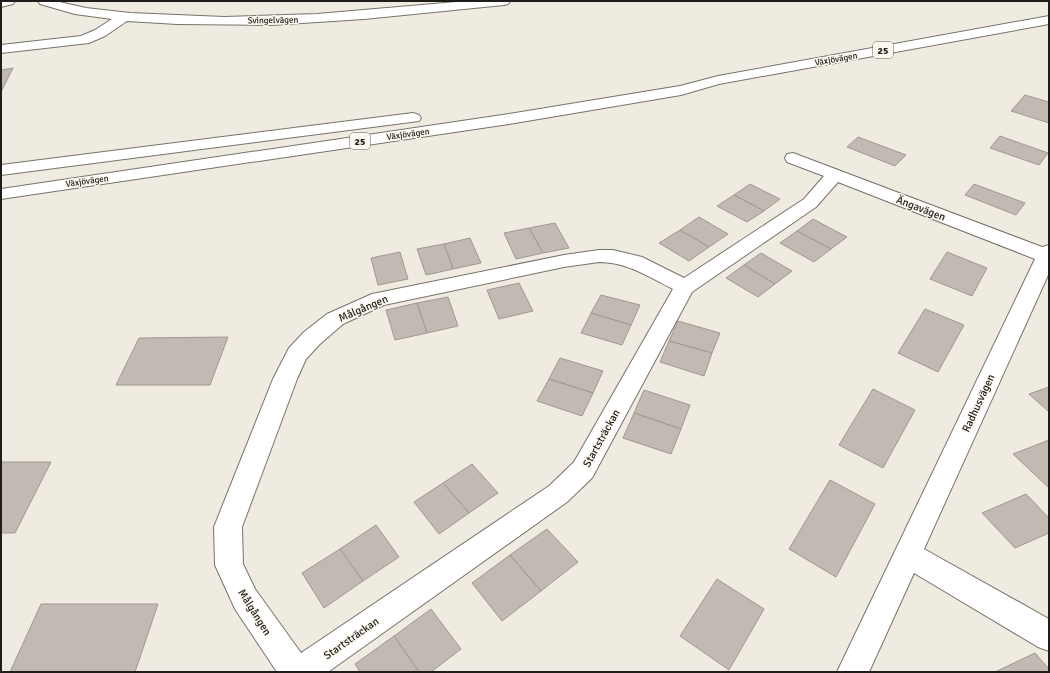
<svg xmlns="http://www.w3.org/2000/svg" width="1050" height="673" font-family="Signika,sans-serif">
<rect width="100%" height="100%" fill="#f0ebe1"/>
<g fill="#c3b9b3" stroke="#a09791">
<path d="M13 68 1 92V70Z"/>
<path d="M1025 95 1049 102V123L1011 111Z"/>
<path d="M1000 136 1048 153 1039 165 990 148Z"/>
<path d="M858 137 906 155 895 166 847 147Z"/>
<path d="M750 184 780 199 764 211 734 195Z"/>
<path d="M974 184 1025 203 1016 215 965 195Z"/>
<path d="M734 195 764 211 747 222 717 206Z"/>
<path d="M699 217 728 234 709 247 680 230Z"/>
<path d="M813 219 847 237 831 249 797 231Z"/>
<path d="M555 223 569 248 543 253 529 228Z"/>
<path d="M529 228 543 253 516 259 504 233Z"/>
<path d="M680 230 709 247 689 261 659 243Z"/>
<path d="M797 231 831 249 814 262 780 243Z"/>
<path d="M470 238 481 263 453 269 444 244Z"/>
<path d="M444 244 453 269 426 275 417 249Z"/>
<path d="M400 252 408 279 378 285 371 258Z"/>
<path d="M947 252 987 268 972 296 930 279Z"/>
<path d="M761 253 792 271 775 284 744 265Z"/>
<path d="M744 265 775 284 758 297 726 278Z"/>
<path d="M519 283 533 311 499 319 487 290Z"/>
<path d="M601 295 640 305 631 325 591 313Z"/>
<path d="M448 297 458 326 427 333 417 303Z"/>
<path d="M417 303 427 333 395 340 386 310Z"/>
<path d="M925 309 964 325 938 372 898 353Z"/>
<path d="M591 313 631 325 622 345 581 333Z"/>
<path d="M678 321 720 333 712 353 669 341Z"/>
<path d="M228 337 210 385H116L139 338Z"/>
<path d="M669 341 712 353 704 376 660 362Z"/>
<path d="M560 358 603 371 593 393 549 379Z"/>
<path d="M549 379 593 393 582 416 537 401Z"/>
<path d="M1049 387V412L1029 394Z"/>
<path d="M873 389 915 410 883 468 839 445Z"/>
<path d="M644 390 690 405 681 429 634 413Z"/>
<path d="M634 413 681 429 671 454 623 438Z"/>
<path d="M1049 440V488L1013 454Z"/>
<path d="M1 462H51L15 533H1Z"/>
<path d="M472 464 498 493 469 513 443 483Z"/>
<path d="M830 480 875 504 836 577 789 549Z"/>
<path d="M443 483 469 513 439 534 414 502Z"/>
<path d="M1026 494 1049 518V533L1015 548 982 513Z"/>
<path d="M376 525 399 557 363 581 340 549Z"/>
<path d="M547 529 578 562 541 591 510 555Z"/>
<path d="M340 549 363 581 324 608 302 573Z"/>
<path d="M510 555 541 591 502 621 472 583Z"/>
<path d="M717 579 764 609 729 670 680 636Z"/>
<path d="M41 604H158L135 672H10Z"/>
<path d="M431 609 461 649 431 672H419L394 636Z"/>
<path d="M394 636 419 672H360L355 664Z"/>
<path d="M1035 653 1049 669V672H995Z"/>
</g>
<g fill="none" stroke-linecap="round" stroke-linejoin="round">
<defs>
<g id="minor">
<path d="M1 1H15L13 4 1 7Z"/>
<path d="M38 1H55L86 8 130 13 224 17 317 14 468 1H510L508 4 504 5 364 19 271 25 177 24 127 21 105 36 89 43 1 53V45L81 36 95 30 112 19 75 14 40 4Z"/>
<path d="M793 153 1042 247 1049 245V273L924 549 1049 619V651L1038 647 914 573 869 672H837L1035 259 838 182 816 207 692 292 592 478 567 502 328 672H277L235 609 215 565 214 527 273 379 289 348 304 332 327 314 372 294 564 255 599 250H613L642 257 684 278 804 199 824 176 787 162 785 158 787 154ZM599 262C627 262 649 277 673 289L574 462 549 486 301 653 255 589 243 564 242 527 297 379 306 359 320 344 343 324 384 305 564 267Z"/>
</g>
<g id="highway">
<path d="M1049 16V24L719 84 681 95 509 124 1 199V189L509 114 680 86 718 76Z"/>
<path d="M413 113 419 115 421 118 419 121 1 175V165Z"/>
</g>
</defs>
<use href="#minor" stroke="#77736b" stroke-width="2"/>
<use href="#highway" stroke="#77736b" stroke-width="2"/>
<use href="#minor" fill="#fff" fill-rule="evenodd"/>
<use href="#highway" fill="#fff" fill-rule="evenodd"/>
</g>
<g text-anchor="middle" stroke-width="3" stroke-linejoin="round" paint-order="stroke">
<g font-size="9" fill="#1f1d1a" stroke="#fdf8ee">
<text transform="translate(273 20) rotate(-1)" y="3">Svingelvägen</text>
<text transform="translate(836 59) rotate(-10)" y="3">Växjövägen</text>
<text transform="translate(408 134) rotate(-8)" y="3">Växjövägen</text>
<text transform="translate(87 181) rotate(-8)" y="3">Växjövägen</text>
</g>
<g fill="#fdf8ee" stroke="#625f5a" stroke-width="1">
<rect x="873" y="42" width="20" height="16" rx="3"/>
<rect x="350" y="133" width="20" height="16" rx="3"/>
</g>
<g font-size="10" font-weight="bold" fill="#1f1d1a">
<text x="883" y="54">25</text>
<text x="360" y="145">25</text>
</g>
<g font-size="11" fill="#1f1d1a" stroke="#fdf8ee">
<text transform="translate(921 208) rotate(21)" y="4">Ängavägen</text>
<text transform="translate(363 308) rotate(-23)" y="4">Målgången</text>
<text transform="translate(978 403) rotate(-65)" y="4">Radhusvägen</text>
<text transform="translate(601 438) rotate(-61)" y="4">Startsträckan</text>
<text transform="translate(255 612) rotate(58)" y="4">Målgången</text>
<text transform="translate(351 638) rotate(-35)" y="4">Startsträckan</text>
</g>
</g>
<rect width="1050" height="673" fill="none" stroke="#1f1d1a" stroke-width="4"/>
</svg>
